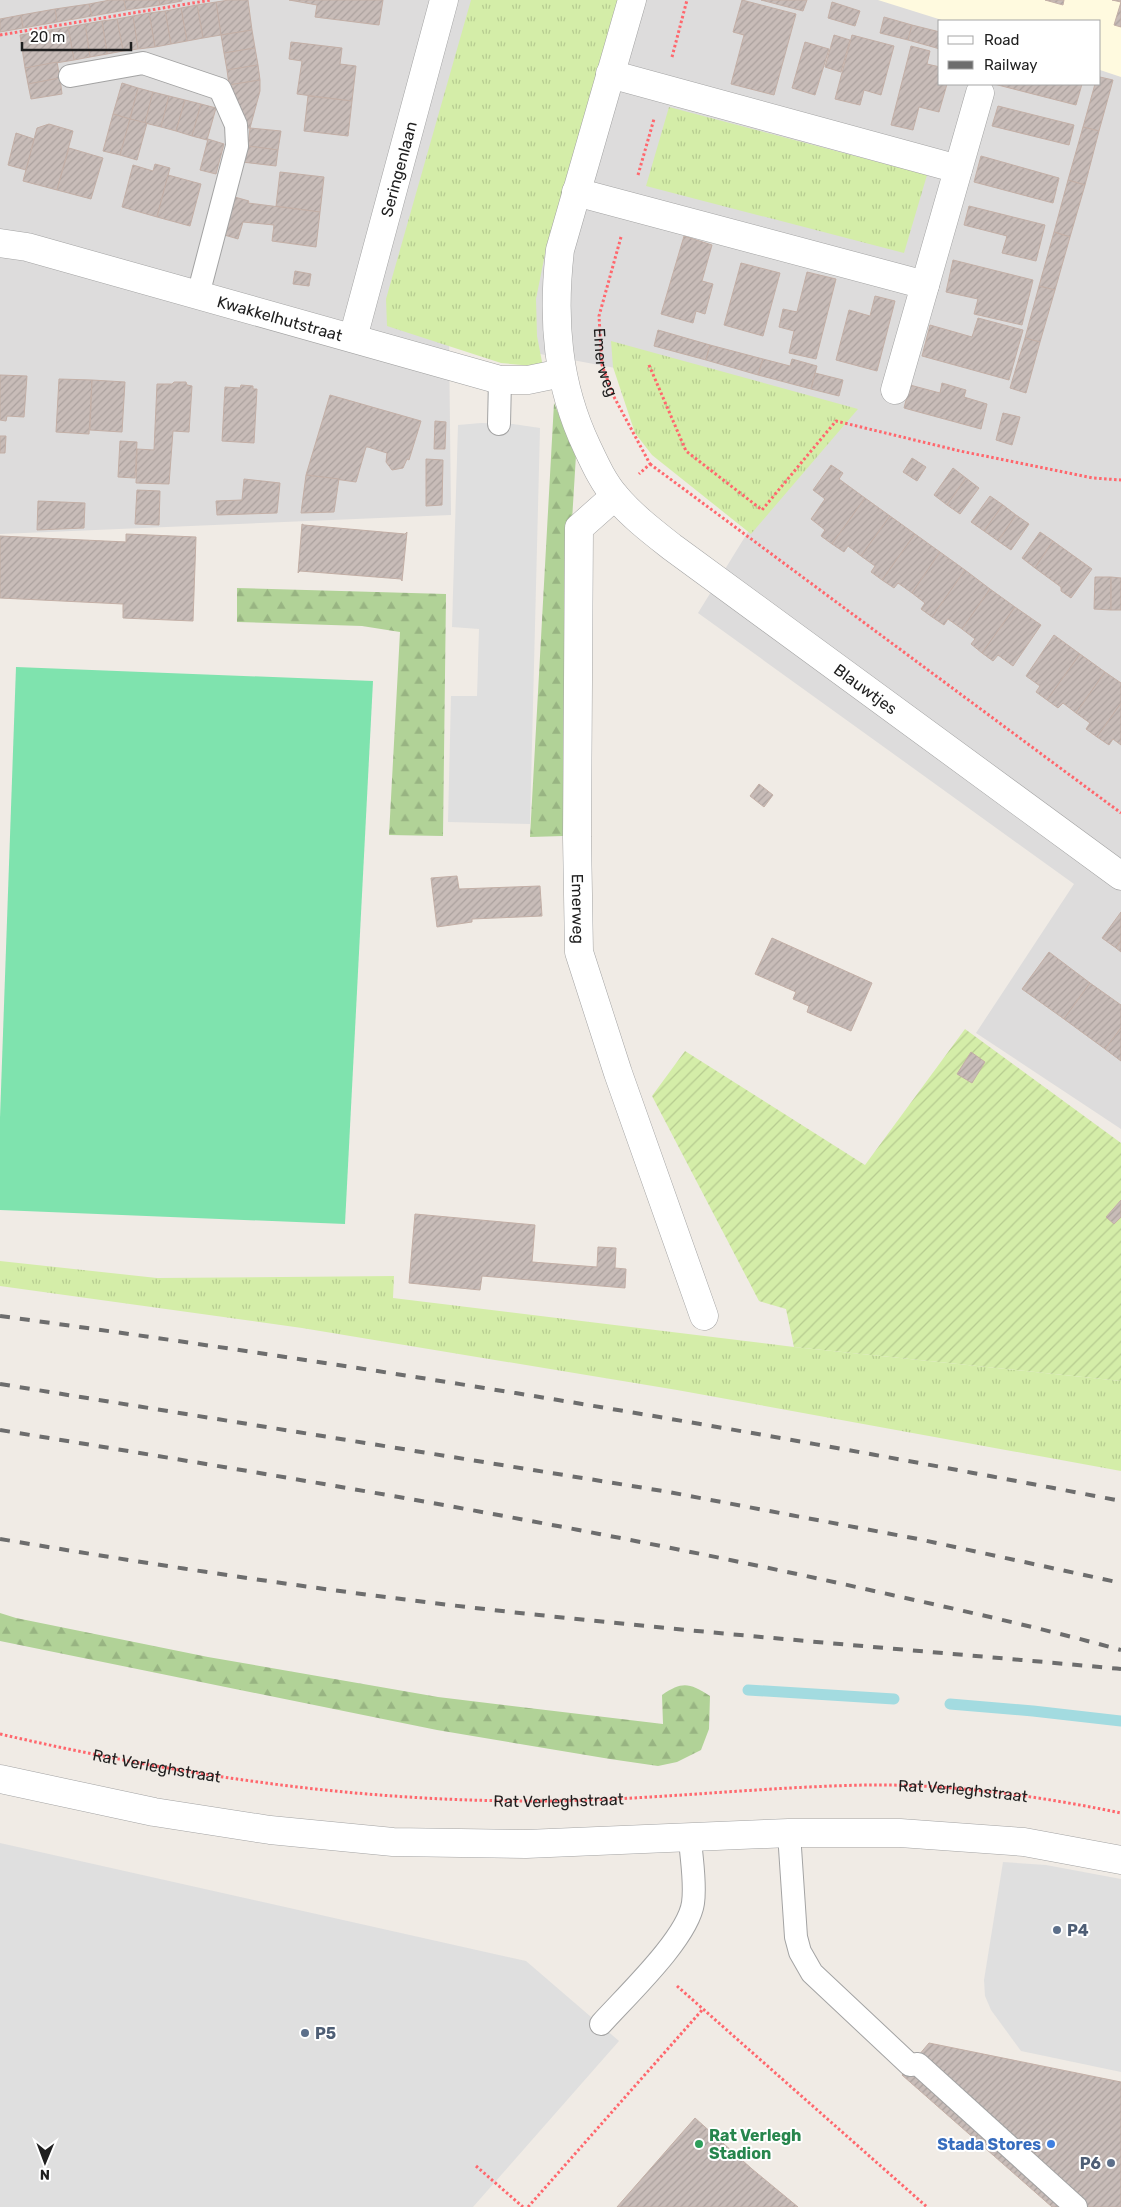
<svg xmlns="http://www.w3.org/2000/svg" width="1121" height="2207" font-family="Rubik,sans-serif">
<defs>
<pattern id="grass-tufts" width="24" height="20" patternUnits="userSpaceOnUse" patternTransform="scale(1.25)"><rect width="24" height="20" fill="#d4eda8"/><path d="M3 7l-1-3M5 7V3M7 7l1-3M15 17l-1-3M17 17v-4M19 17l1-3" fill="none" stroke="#b6cb90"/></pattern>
<pattern id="forest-firs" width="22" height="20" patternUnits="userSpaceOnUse" patternTransform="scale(1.25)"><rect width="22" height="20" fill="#b1d297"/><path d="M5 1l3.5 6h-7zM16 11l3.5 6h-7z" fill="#98b482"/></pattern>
<pattern id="garden-furrows" width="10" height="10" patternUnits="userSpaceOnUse" patternTransform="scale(1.25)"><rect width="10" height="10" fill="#d4eda8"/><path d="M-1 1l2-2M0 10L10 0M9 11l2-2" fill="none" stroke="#b6cb90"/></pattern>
<pattern id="building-hatch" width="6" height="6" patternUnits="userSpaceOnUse" patternTransform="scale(1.25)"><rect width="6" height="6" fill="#c8bcb8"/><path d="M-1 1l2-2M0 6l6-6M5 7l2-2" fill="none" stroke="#aba19e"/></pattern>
</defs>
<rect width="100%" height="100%" fill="#f0ebe5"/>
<path fill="#dddcdc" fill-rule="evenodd" d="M0 0H1121V1129L976 1033 1074 884 698 613 825 407 449 337 451 515 0 534ZM940 21H1100V84H940Z"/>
<path fill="#fffadf" d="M878 0H1121V77L1100 70V21H945Z"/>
<g fill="url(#grass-tufts)">
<path d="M471 0H619L546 249 536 299 537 336 543 367 501 363 387 326 386 299Z"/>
<path d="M669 107 927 175 904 253 646 186Z"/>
<path d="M611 341 858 409 751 534 652 455 635 433 613 367Z"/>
<path d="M0 1261 157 1278 394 1276 393 1298 794 1347 1121 1381V1471L677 1390 302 1328 0 1286Z"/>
</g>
<g fill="url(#forest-firs)">
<path d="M554 403 576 455 567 603 563 836 530 837Z"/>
<path d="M237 588 446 594 443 836 389 835 400 632 362 626 237 622Z"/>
<path d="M0 1613 16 1618 208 1657 438 1697 663 1724 662 1695C683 1681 689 1683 710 1696L709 1729 701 1750 677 1762 658 1766 610 1759 437 1730 0 1641Z"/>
</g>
<path fill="url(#garden-furrows)" d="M965 1029 1121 1143V1381L794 1347 786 1309 759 1301 652 1096 685 1051 865 1165Z"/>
<path fill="#7fe3ae" d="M16 667 373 681 345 1224 0 1210V1118Z"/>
<g fill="#dfdfdf">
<path d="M481 423 513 424 540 428 530 824 448 822 451 696H477L479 629 452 627 458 425Z"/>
<path d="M0 1843 526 1961 619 2041 473 2207H0Z"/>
<path d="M1003 1862 1046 1865 1121 1879V2072L1021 2051 991 2010 985 1996 984 1980Z"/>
</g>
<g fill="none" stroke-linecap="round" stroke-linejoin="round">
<g stroke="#a3dbe0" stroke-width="11">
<path d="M748 1690 894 1699"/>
<path d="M950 1704 1033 1711 1121 1721"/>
</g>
</g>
<g fill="url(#building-hatch)" stroke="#c3afa6">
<path d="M110 0H124L126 10 92 16 89 4Z"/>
<path d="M124 0H159L160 5 126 10Z"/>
<path d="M159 0H182V1L160 5Z"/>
<path d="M229 0H248L252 30 221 35 216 2Z"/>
<path d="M289 0H383L379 25 315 17 317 5Z"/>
<path d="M742 0 796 14 774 95 731 84 744 35 733 32Z"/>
<path d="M761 0H807L803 11Z"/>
<path d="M1045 0H1064L1063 5Z"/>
<path d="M1112 0H1121V27L1114 25 1121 2Z"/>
<path d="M216 2 221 35 203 38 197 5Z"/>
<path d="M832 2 860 11 855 26 828 18Z"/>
<path d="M89 4 92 16 57 22 55 9Z"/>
<path d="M197 5 203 38 187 41 181 8Z"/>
<path d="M181 8 187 41 171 44 165 11Z"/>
<path d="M55 9 57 22 23 28 21 15Z"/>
<path d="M165 11 171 44 155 47 149 13Z"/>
<path d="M149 13 155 47 138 49 133 16Z"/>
<path d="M21 15 23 28 0 32V19Z"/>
<path d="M133 16 138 49 123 51 117 19Z"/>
<path d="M884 17 912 25 908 40 880 33Z"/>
<path d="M117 19 123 51 107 54 102 21Z"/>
<path d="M102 21 107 54 90 57 85 24Z"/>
<path d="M85 24 90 57 74 60 68 27Z"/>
<path d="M912 25 940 32V49L908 40Z"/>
<path d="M68 27 74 60 25 68 20 35Z"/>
<path d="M252 30 255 48 224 53 221 35Z"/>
<path d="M834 35 850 40 841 72 825 67Z"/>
<path d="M852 35 894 46 881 95 864 90 860 105 835 99Z"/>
<path d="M291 42 342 48 340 64 356 66 352 101 297 94 302 61 289 59Z"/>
<path d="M805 42 829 49 815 95 792 88Z"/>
<path d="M911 46 930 51 927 64 940 67V84H947L939 112 919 107 913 130 891 125Z"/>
<path d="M255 48 258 65 227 70 224 53Z"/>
<path d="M57 62 60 78 28 84 25 68Z"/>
<path d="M258 65 260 80 229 85 227 70Z"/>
<path d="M1100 77 1113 80 1099 131 1083 127 1095 84H1100Z"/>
<path d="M60 78 62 94 31 99 28 84Z"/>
<path d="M260 80V91L250 128H245L243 113 229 85Z"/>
<path d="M122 83 138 88 130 119 113 114Z"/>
<path d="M994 84H1082L1076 105Z"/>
<path d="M138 88 153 92 145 123 130 119Z"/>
<path d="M153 92 169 96 161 127 145 123Z"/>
<path d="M169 96 185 100 176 131 161 127Z"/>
<path d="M308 96 352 101 348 136 304 131Z"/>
<path d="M185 100 201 104 192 136 176 131Z"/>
<path d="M201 104 216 108 207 140 192 136Z"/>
<path d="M998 106 1074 125 1069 145 992 126Z"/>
<path d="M113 114 130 119 120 155 103 151Z"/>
<path d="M130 119 147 123 137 160 120 155Z"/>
<path d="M49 124 73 131 57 190 23 181 37 128Z"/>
<path d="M1083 127 1099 131 1085 185 1068 180Z"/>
<path d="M250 128 281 131 278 150 248 146Z"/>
<path d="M16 133 34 139 26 170 8 165Z"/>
<path d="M208 139 224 144 216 174 200 170Z"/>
<path d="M248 146 278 150 276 166 242 162Z"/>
<path d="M69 148 103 158 91 199 57 190Z"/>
<path d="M981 156 1059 178 1053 203 974 182Z"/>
<path d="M155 164 170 168 157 217 122 207 133 165 153 171Z"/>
<path d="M280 172 324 177 320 212 276 206Z"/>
<path d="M168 175 201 184 190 226 157 217Z"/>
<path d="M1068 180 1085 185 1070 237 1054 232Z"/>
<path d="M231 196 249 201 248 203 320 212 316 247 272 241 274 225 243 222 238 239 221 234Z"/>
<path d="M969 206 1045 225 1036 261 1002 253 1007 236 964 225Z"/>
<path d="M1054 232 1070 237 1055 290 1039 286Z"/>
<path d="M684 236 712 245 702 281 713 284 705 314 696 311 693 323 661 314Z"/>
<path d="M953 260 1033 280 1022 325 974 314 978 299 946 292Z"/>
<path d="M741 263 780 273 763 336 724 325Z"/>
<path d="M295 271 311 274 309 286 293 284Z"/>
<path d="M807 272 836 279 816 359 789 353 794 331 779 327 783 309 797 312Z"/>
<path d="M1039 286 1055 290 1040 342 1025 338Z"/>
<path d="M875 296 895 301 877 371 836 360 849 310 870 316Z"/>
<path d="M978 318 1023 330 1009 380 922 356 930 325 972 337Z"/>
<path d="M658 330 710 345 706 360 654 346Z"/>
<path d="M1025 338 1040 342 1026 393 1010 388Z"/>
<path d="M710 345 763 359 758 375 706 360Z"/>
<path d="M763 359 790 366 792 359 817 366 811 389 758 375Z"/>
<path d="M815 373 843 380 839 396 811 389Z"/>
<path d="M0 375 27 376 24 417 7 416 6 421 0 420Z"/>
<path d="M59 379 92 380 89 434 56 432Z"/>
<path d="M92 380 125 382 122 432 90 430Z"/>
<path d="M174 382H186L187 385 192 386 189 432 173 431 169 484 136 483 137 449 154 450 157 384H172Z"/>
<path d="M942 383 966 390 964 397 987 404 981 429 904 408 910 385 940 393Z"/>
<path d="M241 385 253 386V389H257L254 443 222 441 225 387 240 388Z"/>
<path d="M330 395 421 421 409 460 407 459 403 468 392 470 386 462 387 453 368 447H366L356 482 306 475Z"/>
<path d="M1003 413 1020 417 1012 445 996 440Z"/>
<path d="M435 421 446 422 445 449H434Z"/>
<path d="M0 436H6L5 453H0Z"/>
<path d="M120 441 137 442 135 478 118 477Z"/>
<path d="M912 458 926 467 917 481 903 472Z"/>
<path d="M426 459 443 460 442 505 426 506Z"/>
<path d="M831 465 843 473 839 479 865 498 832 544 821 536 825 530 811 519 825 499 813 490Z"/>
<path d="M953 468 966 478 947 505 934 495Z"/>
<path d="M306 475 339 479 334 512 301 513Z"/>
<path d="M966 478 979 488 960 514 947 505Z"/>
<path d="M244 479 280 483 277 513 217 515 216 501 242 500Z"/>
<path d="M137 490 160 491 159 525 135 524Z"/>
<path d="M990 496 1003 505 984 531 971 522Z"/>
<path d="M865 498 890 516 861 556 848 546 844 552 832 544Z"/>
<path d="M38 501 85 503 84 528 37 530Z"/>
<path d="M1003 505 1016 515 998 541 984 531Z"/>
<path d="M1016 515 1029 524 1011 550 998 541Z"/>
<path d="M890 516 915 534 882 580 871 572 875 566 861 556Z"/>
<path d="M302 524 304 525 405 534 407 532 402 581 401 579 300 571 298 573Z"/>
<path d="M1040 532 1053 541 1035 568 1022 558Z"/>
<path d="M126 534 196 537 193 621 123 618V604L0 598V536L126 542Z"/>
<path d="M915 534 940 552 912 593 898 583 894 588 882 580Z"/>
<path d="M1053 541 1092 569 1071 598 1061 591V587L1035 568Z"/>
<path d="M940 552 965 570 932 617 921 609 925 603 912 593Z"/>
<path d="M965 570 990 589 962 629 948 619 944 625 932 617Z"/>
<path d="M1095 577H1111V610L1094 609Z"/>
<path d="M1111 577 1121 578V610H1111Z"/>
<path d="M990 589 1015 607 982 653 971 644 975 639 962 629Z"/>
<path d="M1015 607 1041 625 1013 666 998 655 993 661 982 653Z"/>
<path d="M1054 635 1080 654 1047 700 1036 692 1040 686 1026 676Z"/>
<path d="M1080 654 1105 672 1076 713 1063 703 1058 708 1047 700Z"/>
<path d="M1105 672 1121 683V703L1097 737 1086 729 1090 723 1076 713Z"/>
<path d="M1121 703V745L1113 739 1109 745 1097 737Z"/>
<path d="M759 784 773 795 764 807 750 796Z"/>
<path d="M457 876 459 889 540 886 542 916 472 919V922L437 927 431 878Z"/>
<path d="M1121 912V941L1116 948 1102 938Z"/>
<path d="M772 938 872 983 851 1031 807 1012 809 1006 793 999 796 992 755 974Z"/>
<path d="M1121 941V952L1116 948Z"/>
<path d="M1049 952 1090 983 1064 1019 1022 989Z"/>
<path d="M1090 983 1121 1005V1028L1105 1049 1064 1019Z"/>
<path d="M1121 1028V1061L1105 1049Z"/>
<path d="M971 1052 985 1062 972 1083 957 1074Z"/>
<path d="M1121 1200V1217L1114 1224 1106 1217Z"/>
<path d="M415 1214 535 1225 532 1262 597 1267 598 1247 616 1248 615 1268 626 1269 625 1288 482 1276 480 1290 409 1283Z"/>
<path d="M929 2043 1121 2082V2207H1052L902 2075Z"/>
<path d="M695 2118 752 2169 798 2207H617Z"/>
</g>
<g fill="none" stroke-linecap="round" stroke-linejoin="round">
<defs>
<g id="service">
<path d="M70 76 143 63 220 89 236 125 237 146 198 295"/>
<path d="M499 424 500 380"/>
<path d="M789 1833 796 1937 800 1952 812 1973 910 2065 918 2064 1076 2207"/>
<path d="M601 2024C626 1996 688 1938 693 1903 696 1882 691 1858 690 1837"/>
</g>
<g id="minor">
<path d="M610 74 958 169"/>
<path d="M576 192 925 285"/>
<path id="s3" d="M0 243 27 247 500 380H528L562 373"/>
<path id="s4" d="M353 338 444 0"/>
<path d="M895 390 980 93"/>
<path id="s5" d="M615 496 579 528 577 837 579 952 618 1073 704 1316"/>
<path d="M0 1779 154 1812 270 1830 393 1842 526 1844 789 1833H900L1024 1842 1121 1860"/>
</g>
<g id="tertiary">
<path id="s6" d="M632 0 560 250C552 319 557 384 587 447 595 464 603 482 616 497 632 516 653 532 672 547L1121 876"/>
</g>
</defs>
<use href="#service" stroke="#a3a3a3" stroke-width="24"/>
<use href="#minor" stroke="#a3a3a3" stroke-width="29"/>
<use href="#tertiary" stroke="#a3a3a3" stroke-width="29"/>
<g stroke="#ff676d" stroke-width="3" stroke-dasharray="2.5 2.5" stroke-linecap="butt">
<path d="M0 35 211 0"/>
<path d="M672 57 687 0"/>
<path d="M638 175 654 119"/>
<path id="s1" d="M621 237 599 316 602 365 613 395 650 464 639 474"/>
<path d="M649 365 686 451 762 510 836 421 960 451 1093 478 1121 480"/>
<path d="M650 464 1121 813"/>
<path id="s2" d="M0 1734C174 1774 343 1800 522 1801 637 1802 752 1787 868 1785 952 1784 1039 1796 1121 1813"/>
<path d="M677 1986 927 2207"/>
<path d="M476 2166 523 2207"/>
<path d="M528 2207 703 2009"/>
</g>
<use href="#service" stroke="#fff" stroke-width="22"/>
<use href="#minor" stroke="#fff" stroke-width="28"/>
<use href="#tertiary" stroke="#fff" stroke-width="28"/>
<g stroke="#6d6d6d" stroke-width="4" stroke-dasharray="10 10" stroke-linecap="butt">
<path d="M0 1316C375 1367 749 1429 1121 1501"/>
<path d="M0 1384 663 1491 918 1539 1121 1583"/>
<path d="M0 1430C299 1479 597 1528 892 1595 969 1612 1045 1629 1121 1650"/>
<path d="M0 1539C179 1569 358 1596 539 1615 733 1636 927 1651 1121 1669"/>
</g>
</g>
<g fill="#5c6f8a" stroke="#fff" stroke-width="2">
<circle cx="1057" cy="1930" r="5"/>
<circle cx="305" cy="2033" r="5"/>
<circle cx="1111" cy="2163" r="5"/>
</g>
<circle fill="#2e9e5b" stroke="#fff" stroke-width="2" cx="699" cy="2144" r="5"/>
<circle fill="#3f7fe0" stroke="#fff" stroke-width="2" cx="1051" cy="2144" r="5"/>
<g text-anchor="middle" stroke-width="4" stroke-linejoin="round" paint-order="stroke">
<g font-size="16" fill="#1f1f1f" stroke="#fff">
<text dy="6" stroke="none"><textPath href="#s4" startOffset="175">Seringenlaan</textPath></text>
<text dy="6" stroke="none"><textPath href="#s3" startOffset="290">Kwakkelhutstraat</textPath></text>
<text dy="6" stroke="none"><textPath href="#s1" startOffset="129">Emerweg</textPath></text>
<text dy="6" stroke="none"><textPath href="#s6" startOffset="835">Blauwtjes</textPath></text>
<text dy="6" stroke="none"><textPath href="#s5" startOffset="429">Emerweg</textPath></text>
<text dy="6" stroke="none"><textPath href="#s2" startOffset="160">Rat Verleghstraat</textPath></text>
<text dy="6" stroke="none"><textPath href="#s2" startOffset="969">Rat Verleghstraat</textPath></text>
<text dy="6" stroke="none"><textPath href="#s2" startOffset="564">Rat Verleghstraat</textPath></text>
</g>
<g font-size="16" font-weight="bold" fill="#4e5e75" stroke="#fff" text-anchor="start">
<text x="1067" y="1936">P4</text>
<text x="315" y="2039">P5</text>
<text x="1101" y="2169" text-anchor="end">P6</text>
</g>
<g font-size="16" font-weight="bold" fill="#27864d" stroke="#fff" text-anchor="start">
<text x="709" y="2141">Rat Verlegh<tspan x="709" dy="18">Stadion</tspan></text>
</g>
<g font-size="16" font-weight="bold" fill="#366cbe" stroke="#fff" text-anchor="end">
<text x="1041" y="2150">Stada Stores</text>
</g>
</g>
<rect x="938" y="20" width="162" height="65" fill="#ffffff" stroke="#a5a5a5"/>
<rect x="948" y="36" width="25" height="8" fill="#ffffff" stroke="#a5a5a5"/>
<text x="984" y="45" font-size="15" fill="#1f1f1f">Road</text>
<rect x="948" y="61" width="25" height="8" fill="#6d6d6d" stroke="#a5a5a5"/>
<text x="984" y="70" font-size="15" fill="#1f1f1f">Railway</text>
<g transform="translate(45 2162) rotate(181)" stroke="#ffffff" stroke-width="4" paint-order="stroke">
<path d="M0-4L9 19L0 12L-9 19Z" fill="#1f1f1f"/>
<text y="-8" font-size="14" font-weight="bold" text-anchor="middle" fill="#1f1f1f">N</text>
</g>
<path d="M22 42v8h109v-8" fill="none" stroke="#1f1f1f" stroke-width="2.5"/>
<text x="30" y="42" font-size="15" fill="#1f1f1f" stroke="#ffffff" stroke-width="4" paint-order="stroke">20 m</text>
</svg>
